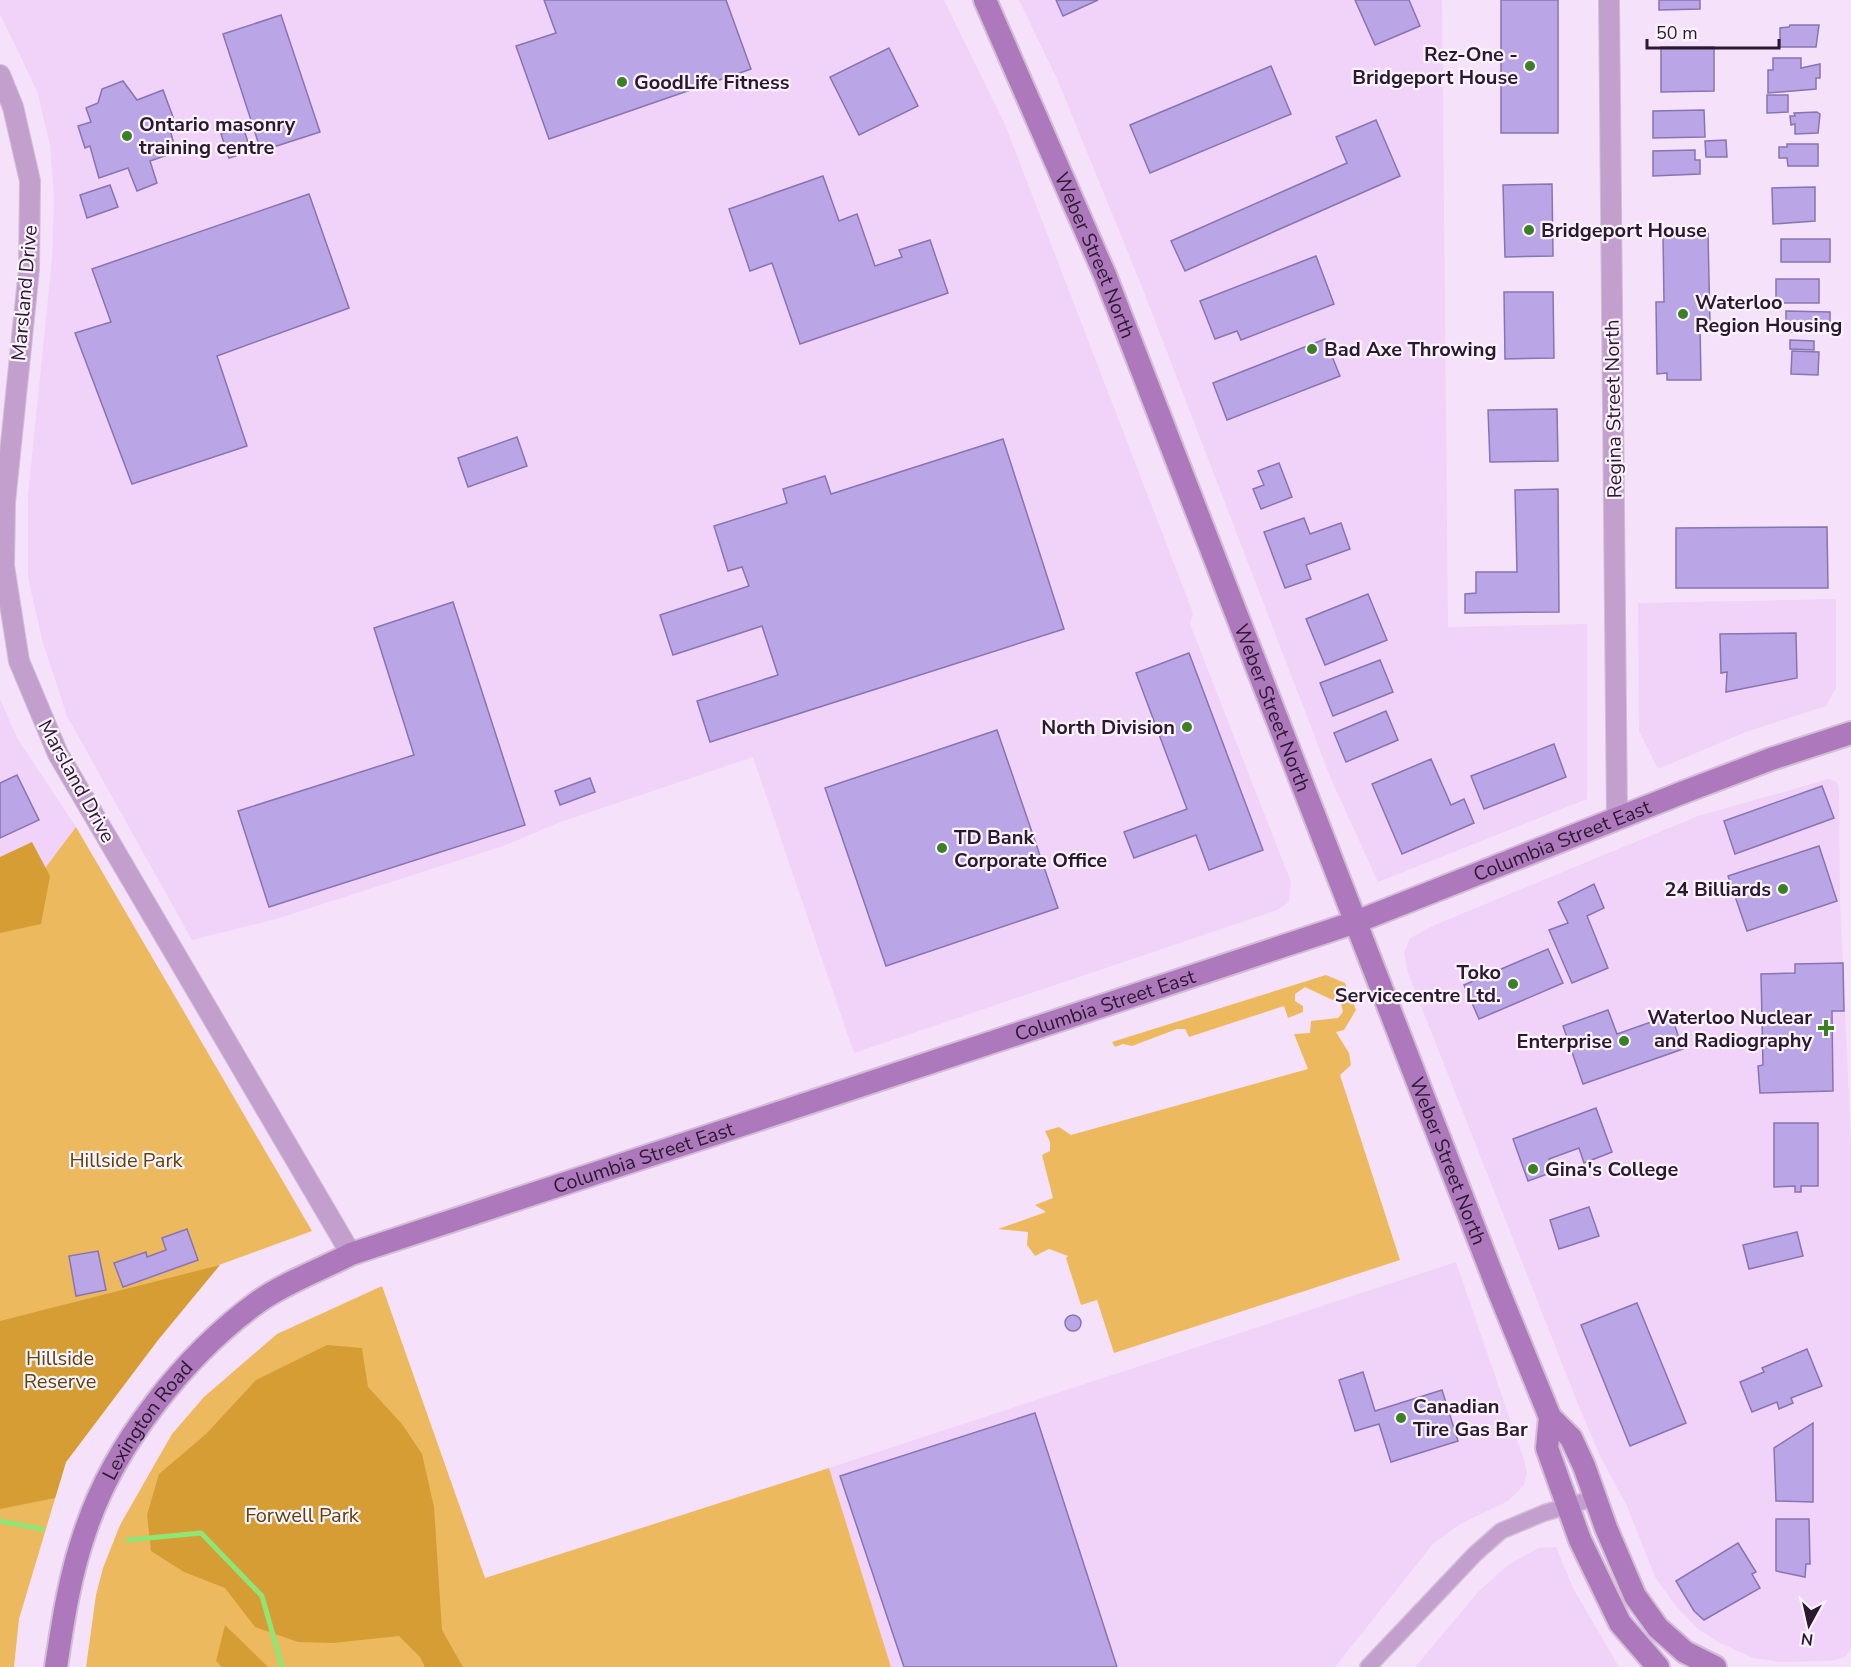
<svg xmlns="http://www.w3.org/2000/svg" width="1851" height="1667" font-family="'Nunito Sans',sans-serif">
<rect width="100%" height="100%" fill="#f5e2fa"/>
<g fill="#f1d2f9">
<path d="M0 0H944L1006 127 1193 613 1190 624 1291 882 1289 902 1277 910 854 1053 753 757 558 823 506 845 276 919 192 940 67 716 43 643 28 578V495L52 259 54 198 50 145 37 91 0 14Z"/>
<path d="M1019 0H1442L1448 627 1587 624V799L1378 882 1331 779 1144 292 1058 81Z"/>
<path d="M1836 599V688L1826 706 1746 732 1658 769 1639 731 1638 603Z"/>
<path d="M0 699 17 738 76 827 33 884 0 900Z"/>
<path d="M1829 779 1837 782 1839 790 1840 901 1851 1141V1649L1845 1657 1831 1661 1780 1662 1753 1658 1718 1642 1698 1629 1676 1606 1655 1577 1627 1506 1601 1458 1580 1409 1408 973 1404 953 1410 938 1437 924 1698 816Z"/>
<path d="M1456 1262 1524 1460 1527 1473 1524 1485 1508 1501 1460 1524 1433 1544 1335 1667H891L829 1468Z"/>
<path d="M1556 1547 1573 1588 1619 1667H1415L1479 1591 1508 1565 1539 1548Z"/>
</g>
<g fill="#edb95e">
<path d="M76 827 312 1231 219 1265 158 1340 66 1462 19 1619 14 1667H0V900L33 884Z"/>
<path d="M1326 975 1345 983 1356 1010 1344 1030 1336 1032 1349 1053 1351 1065 1340 1075 1400 1260 1114 1353 1097 1300 1081 1305 1066 1258 1068 1256 1049 1249 1035 1256 1027 1245 1028 1232 998 1229 1046 1212 1035 1205 1053 1198 1042 1155 1050 1151V1142L1045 1131 1059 1127 1071 1135 1308 1069 1294 1034 1310 1033 1311 1021 1338 1018 1343 1012 1341 1004 1305 987 1295 994V1001L1303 1006V1012L1288 1018 1284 1006 1189 1037 1185 1029H1177L1132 1046 1123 1044 1115 1047 1112 1042Z"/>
<path d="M382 1286 485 1578 829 1468 891 1667H86L96 1595 103 1568 120 1525 172 1434 204 1397 277 1334Z"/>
</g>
<g fill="#d59d34">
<path d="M32 842 50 876 41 924 0 933V857Z"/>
<path d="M220 1265 158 1340 66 1462 55 1498 0 1509V1321Z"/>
<path d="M327 1345 362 1348 368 1387 402 1424 422 1454 434 1507 442 1630 463 1667H425L420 1657 399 1636 333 1643 298 1642 255 1627 225 1588 184 1572 151 1551 147 1515 159 1474 206 1434 256 1380Z"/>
<path d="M225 1625 268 1667H222L216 1661Z"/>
</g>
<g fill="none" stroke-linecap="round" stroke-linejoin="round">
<g stroke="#8fe576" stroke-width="5">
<path d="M0 1521 42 1529"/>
<path d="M128 1540 201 1533 262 1596 282 1667"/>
</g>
</g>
<g fill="#baa6e6" stroke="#8874b0" stroke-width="1.5">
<path d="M544 0H726L751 69 549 139 516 46 556 33Z"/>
<path d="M1056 0H1098L1063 16Z"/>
<path d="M1355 0H1409L1420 26 1375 45Z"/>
<rect x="1501" y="0" width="57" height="133"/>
<path d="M1659 0H1700V9L1659 10Z"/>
<path d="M281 15 320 132 261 151 223 34Z"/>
<path d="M1790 25H1819L1816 47H1780V28L1789 27Z"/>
<path d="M1661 47H1714V91L1661 92Z"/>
<path d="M889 48 918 106 859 135 830 77Z"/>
<path d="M1773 58H1801V68L1820 64V78H1816V89L1768 93V70H1773Z"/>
<path d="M1271 66 1291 114 1150 173 1130 125Z"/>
<path d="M123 81 137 100 163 90 173 117 167 118 176 152 150 161 157 183 137 191 128 168 99 178 90 146 85 148 78 126 91 122 86 108 98 103 102 89Z"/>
<path d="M1767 95H1788V112L1767 113Z"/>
<path d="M1704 110 1705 137 1653 138V111Z"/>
<path d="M1817 112 1820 114 1818 133 1795 134V124L1791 125 1790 116H1795L1794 113Z"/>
<path d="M1376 120 1400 176 1185 271 1171 241 1347 163 1336 137Z"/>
<path d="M243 127 251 151 229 158 221 134Z"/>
<path d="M1726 140 1727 157H1706L1705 141Z"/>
<path d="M1787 144H1818V166H1788L1787 158H1779V147H1787Z"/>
<path d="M1695 150V160H1700V174L1653 176V151Z"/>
<path d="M823 176 839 221 857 214 875 266 902 257 899 250 930 240 948 293 800 344 772 263 750 271 729 209Z"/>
<path d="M1552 184 1553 256 1505 257 1503 185Z"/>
<path d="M110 185 118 207 87 218 80 195Z"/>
<path d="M1815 187V221L1773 224 1772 188Z"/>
<path d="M309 194 349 308 217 356 247 446 132 484 75 333 111 322 92 269Z"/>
<path d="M1708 233 1710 325 1700 326 1701 380H1667V373L1657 374 1656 302H1664L1663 234Z"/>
<rect x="1781" y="239" width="49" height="23"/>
<path d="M1316 256 1334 304 1241 340 1237 331 1215 339 1200 301Z"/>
<rect x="1776" y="279" width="43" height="24"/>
<path d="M1504 292H1553L1554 358 1505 359Z"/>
<path d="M1786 311 1830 312V332H1786Z"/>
<path d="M1325 339 1340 376 1227 420 1213 383Z"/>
<path d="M1790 340 1814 341V350L1790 349Z"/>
<path d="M1792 351 1819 352 1818 375 1791 374Z"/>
<path d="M1557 409 1558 461 1490 462 1488 410Z"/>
<path d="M517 437 527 466 468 487 458 458Z"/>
<path d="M1003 439 1064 629 710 742 697 701 778 675 762 626 673 655 660 615 749 586 742 567 728 571 714 526 787 503 783 489 825 476 831 494Z"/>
<path d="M1279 463 1292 497 1261 509 1253 489 1264 485 1258 471Z"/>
<path d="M1558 489 1559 612 1465 613V594L1476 593V572H1517L1515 490Z"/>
<path d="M1304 518 1310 534 1341 523 1350 549 1306 565 1311 579 1285 588 1264 532Z"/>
<path d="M1827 527 1828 588H1676V528Z"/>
<path d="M1368 594 1387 640 1325 665 1306 619Z"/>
<path d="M453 602 525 825 269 907 238 811 414 755 374 628Z"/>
<path d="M1796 633 1797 678 1726 692 1727 672 1721 673 1720 634Z"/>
<path d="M1189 653 1263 850 1209 870 1196 835 1134 858 1124 832 1187 809 1136 673Z"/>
<path d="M1380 660 1393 692 1333 716 1320 683Z"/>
<path d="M1386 711 1398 740 1346 762 1334 733Z"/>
<path d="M997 730 1058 908 886 966 825 788Z"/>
<path d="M1554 744 1566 777 1484 809 1471 776Z"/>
<path d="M1431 759 1451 805 1464 799 1474 823 1402 854 1372 784Z"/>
<path d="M17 775 39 820 0 838V783Z"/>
<path d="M590 778 595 792 560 805 555 791Z"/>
<path d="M1822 786 1834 818 1735 854 1724 821Z"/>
<path d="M1819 846 1837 901 1747 931 1728 876Z"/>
<path d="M1594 884 1604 908 1587 916 1608 968 1572 983 1549 930 1568 923 1558 902Z"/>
<path d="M1548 949 1563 983 1479 1019 1464 985Z"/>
<path d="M1843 963 1844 1011H1832L1833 1091 1760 1093 1758 1066 1763 1065 1761 974 1795 973V964Z"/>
<path d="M1608 1010 1617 1034 1671 1015 1683 1049 1583 1084 1563 1026Z"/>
<path d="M1596 1108 1612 1152 1584 1163 1579 1148 1549 1159 1553 1172 1528 1181 1513 1139Z"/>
<path d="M1774 1123H1818V1186H1801V1192H1795V1186L1774 1187Z"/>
<path d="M1589 1207 1599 1236 1559 1249 1550 1220Z"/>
<path d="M187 1229 198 1260 123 1287 114 1263 146 1252 147 1257 166 1250 162 1238Z"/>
<path d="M1797 1232 1803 1256 1749 1269 1743 1245Z"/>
<path d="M98 1251 106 1290 76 1296 69 1256Z"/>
<path d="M1637 1303 1686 1423 1630 1446 1581 1325Z"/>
<circle cx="1073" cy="1323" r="8"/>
<path d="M1807 1349 1822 1386 1791 1398 1793 1403 1779 1409 1777 1402 1752 1412 1740 1382 1764 1372 1762 1368Z"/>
<path d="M1363 1372 1375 1411 1442 1390 1458 1441 1391 1462 1379 1424 1355 1431 1339 1380Z"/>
<path d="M1035 1413 1117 1667H904L840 1476Z"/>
<path d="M1813 1423V1502L1776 1501 1774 1448Z"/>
<path d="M1776 1519H1809L1810 1564H1806L1805 1577 1776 1571Z"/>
<path d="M1738 1543 1756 1572 1752 1574 1760 1588 1704 1620 1694 1611 1676 1581Z"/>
</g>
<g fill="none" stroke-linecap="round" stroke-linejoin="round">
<defs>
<path id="minor" d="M1368 1667 1475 1554 1501 1531 1544 1513 1595 1498"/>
<g id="tertiary">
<path d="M1609 0 1617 818"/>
<path d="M0 75 13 107 30 181 29 269 5 502 4 566 19 661 58 754 351 1254"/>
</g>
<g id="secondary">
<path id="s1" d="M985 0 1105 275 1499 1292 1550 1417 1571 1438 1584 1466 1606 1528 1635 1596 1658 1628 1685 1652 1715 1667"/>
<path d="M1550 1417 1547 1448 1580 1540 1620 1623 1658 1667"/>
<path id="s2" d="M56 1667C63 1620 70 1574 86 1529 115 1443 185 1355 258 1302 284 1283 322 1269 351 1254L1356 922 1684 792 1771 759 1851 733"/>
</g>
</defs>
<use href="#minor" stroke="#d1bed5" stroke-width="18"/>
<use href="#tertiary" stroke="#d1bed5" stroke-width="22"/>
<use href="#secondary" stroke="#d1bed5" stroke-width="26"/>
<use href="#minor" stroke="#c29fcc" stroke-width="15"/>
<use href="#tertiary" stroke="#c29fcc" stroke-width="20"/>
<use href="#secondary" stroke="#ae79bc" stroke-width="22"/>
</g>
<g fill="#3b8023" stroke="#fcf3ff" stroke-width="2">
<circle cx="1530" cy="66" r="6"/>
<circle cx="622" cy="82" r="6"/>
<circle cx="127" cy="136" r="6"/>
<circle cx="1529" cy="230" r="6"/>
<circle cx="1683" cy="314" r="6"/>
<circle cx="1312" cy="349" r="6"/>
<circle cx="1187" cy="727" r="6"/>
<circle cx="942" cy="848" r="6"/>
<circle cx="1783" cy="889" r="6"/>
<circle cx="1513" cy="984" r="6"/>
<path d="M1823 1019h6v6h6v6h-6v6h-6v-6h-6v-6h6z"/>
<circle cx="1624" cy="1041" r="6"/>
<circle cx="1533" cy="1169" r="6"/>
<circle cx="1401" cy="1418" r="6"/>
</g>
<g text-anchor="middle" stroke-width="4.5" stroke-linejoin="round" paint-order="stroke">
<g font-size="20" font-weight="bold" fill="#2b1a2f" stroke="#fcf3ff" text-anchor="start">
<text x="1518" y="61" text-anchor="end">Rez-One -<tspan x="1518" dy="23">Bridgeport House</tspan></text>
<text x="634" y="89">GoodLife Fitness</text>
<text x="139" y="131">Ontario masonry<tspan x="139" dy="23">training centre</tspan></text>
<text x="1541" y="237">Bridgeport House</text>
<text x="1695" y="309">Waterloo<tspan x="1695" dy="23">Region Housing</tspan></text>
<text x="1324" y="356">Bad Axe Throwing</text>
<text x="1175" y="734" text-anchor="end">North Division</text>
<text x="954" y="844">TD Bank<tspan x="954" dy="23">Corporate Office</tspan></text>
<text x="1771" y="896" text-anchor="end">24 Billiards</text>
<text x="1501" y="979" text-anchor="end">Toko<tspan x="1501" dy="23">Servicecentre Ltd.</tspan></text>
<text x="1812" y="1024" text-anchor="end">Waterloo Nuclear<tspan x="1812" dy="23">and Radiography</tspan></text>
<text x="1612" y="1048" text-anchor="end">Enterprise</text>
<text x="1545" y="1176">Gina's College</text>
<text x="1413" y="1413">Canadian<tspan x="1413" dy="23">Tire Gas Bar</tspan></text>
</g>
<g font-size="20" fill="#2b1a2f" stroke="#fcf3ff">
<text dy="7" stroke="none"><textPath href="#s1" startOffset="278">Weber Street North</textPath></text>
<text transform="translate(24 293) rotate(-85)" y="7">Marsland Drive</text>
<text transform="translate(1613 409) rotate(-91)" y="7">Regina Street North</text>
<text dy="7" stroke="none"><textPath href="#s1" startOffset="764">Weber Street North</textPath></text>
<text transform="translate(77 781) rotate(61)" y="7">Marsland Drive</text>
<text dy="7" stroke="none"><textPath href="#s2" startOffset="1815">Columbia Street East</textPath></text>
<text dy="7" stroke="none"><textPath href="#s2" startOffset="1329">Columbia Street East</textPath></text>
<text dy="7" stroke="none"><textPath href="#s2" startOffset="843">Columbia Street East</textPath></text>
<text dy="7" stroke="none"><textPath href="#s1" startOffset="1250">Weber Street North</textPath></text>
<text dy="7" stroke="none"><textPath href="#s2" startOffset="267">Lexington Road</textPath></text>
</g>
<g font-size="20" fill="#5e4207" stroke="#fcf3ff">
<text x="126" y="1167">Hillside Park</text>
<text x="60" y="1365">Hillside<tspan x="60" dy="23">Reserve</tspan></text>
<text x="302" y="1522">Forwell Park</text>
</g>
</g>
<g transform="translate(1809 1625) rotate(188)" stroke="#fcf3ff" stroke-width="4.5" paint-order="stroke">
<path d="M0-4.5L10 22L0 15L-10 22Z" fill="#2b1a2f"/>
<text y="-9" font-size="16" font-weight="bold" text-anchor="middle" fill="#2b1a2f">N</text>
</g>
<path d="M1647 39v9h132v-9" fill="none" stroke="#2b1a2f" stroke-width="3"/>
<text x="1656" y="39" font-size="18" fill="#2b1a2f" stroke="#fcf3ff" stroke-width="4.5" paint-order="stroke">50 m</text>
</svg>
